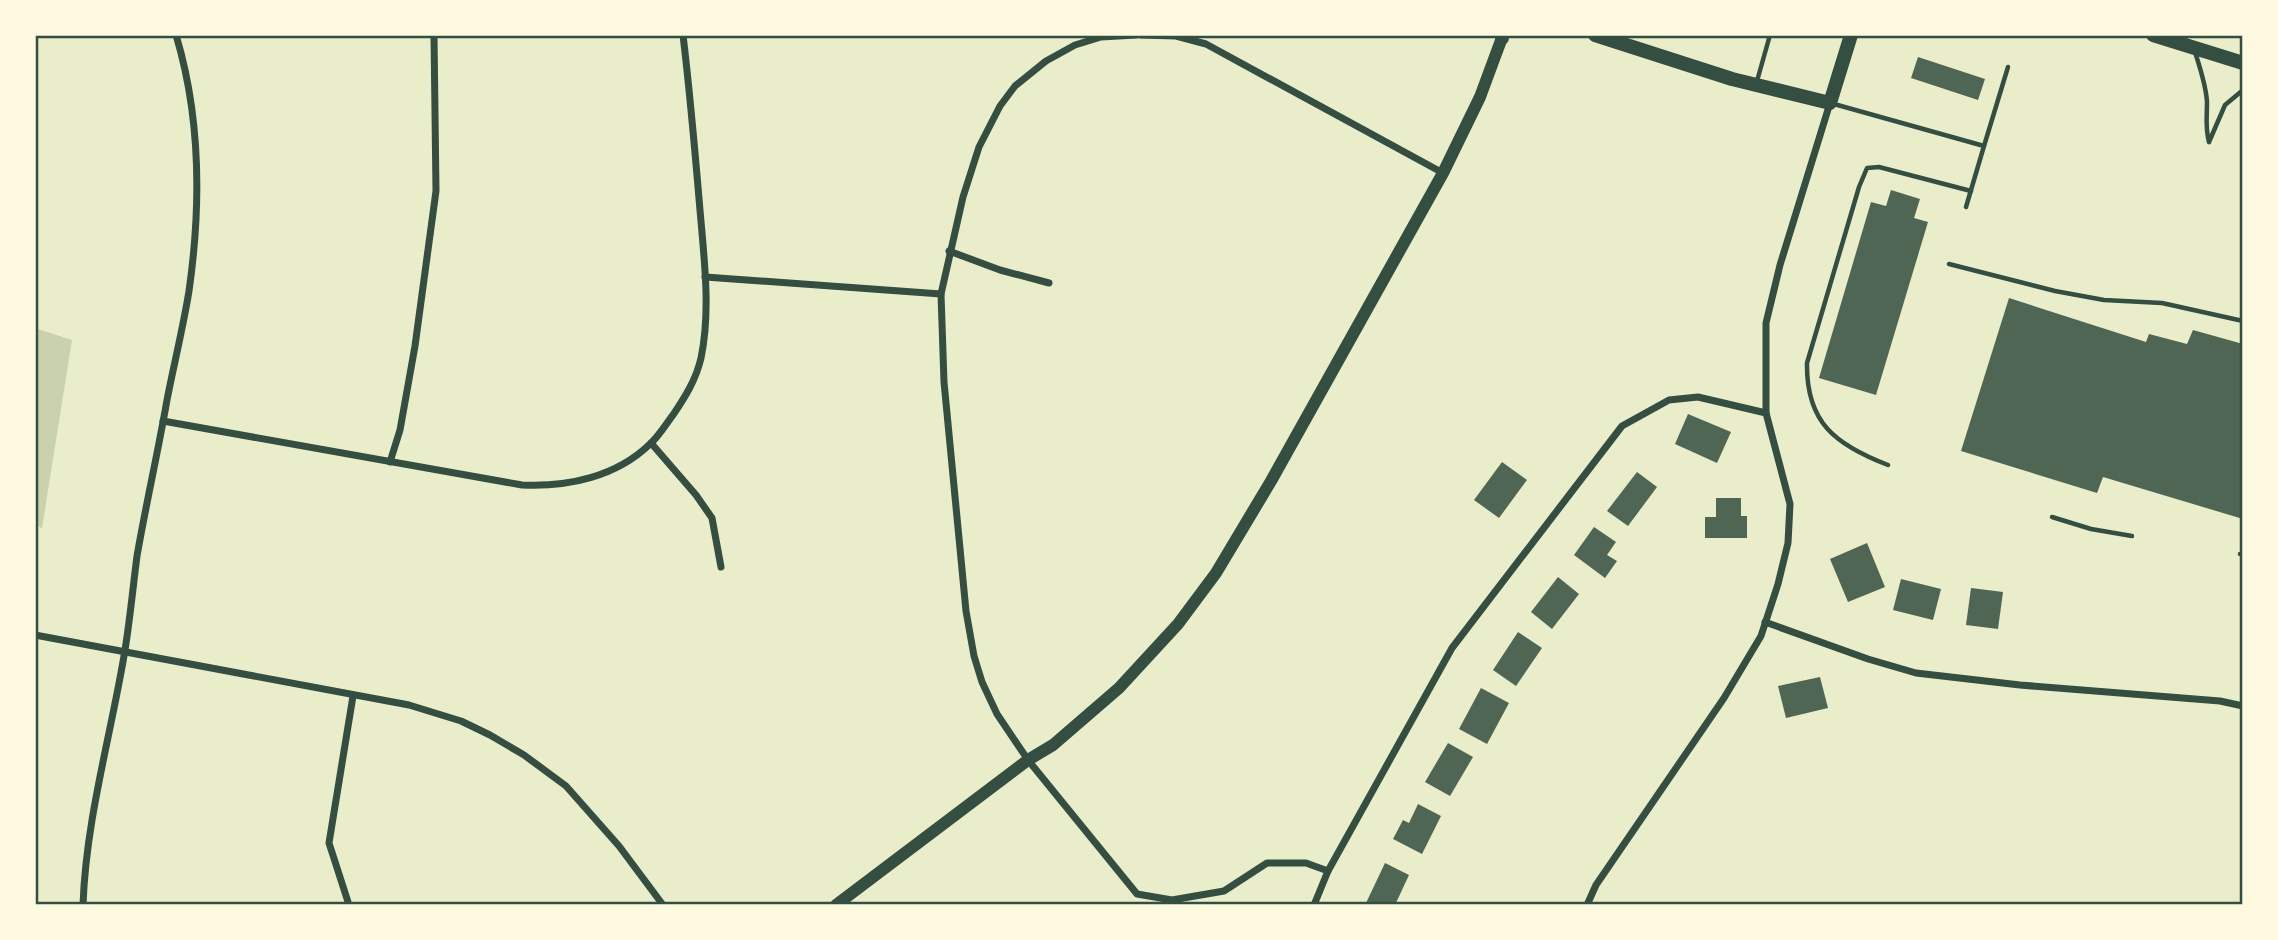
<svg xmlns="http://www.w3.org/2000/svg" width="2278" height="940" font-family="'Public Sans',sans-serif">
<rect width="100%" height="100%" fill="#e9edc9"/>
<path fill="#cad2ad" d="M35 328 72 340 42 528 35 525Z"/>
<g fill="#4f6655">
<path d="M1918 57 1985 79 1978 100 1911 78Z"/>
<path d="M1891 190 1920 199 1914 218 1928 222 1876 395 1819 378 1871 202 1886 206Z"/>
<path d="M2009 298 2146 342 2149 334 2187 344 2193 330 2243 344V519L2103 477 2097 493 1961 451Z"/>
<path d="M1688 414 1731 432 1717 463 1675 444Z"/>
<path d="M1502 462 1527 480 1499 518 1474 500Z"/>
<path d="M1637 472 1657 487 1628 526 1607 511Z"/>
<path d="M1716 498H1741V516H1747V538H1705V517H1716Z"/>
<path d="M1594 527 1616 542 1607 555 1617 561 1605 578 1574 555Z"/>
<path d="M1867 543 1885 587 1848 602 1830 559Z"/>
<path d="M1558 577 1579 594 1552 629 1531 612Z"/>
<path d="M1901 579 1941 589 1933 620 1893 610Z"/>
<path d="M1971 588 2003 592 1998 629 1966 625Z"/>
<path d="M1518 632 1542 648 1516 686 1493 670Z"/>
<path d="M1820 677 1828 708 1786 718 1778 686Z"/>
<path d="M1481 688 1509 703 1487 744 1459 729Z"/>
<path d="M1448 743 1473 757 1450 796 1425 782Z"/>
<path d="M1418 804 1441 816 1422 854 1393 839 1403 820 1409 823Z"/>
<path d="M1385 863 1409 875 1395 905H1370L1366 903Z"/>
</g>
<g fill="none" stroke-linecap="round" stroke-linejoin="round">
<g stroke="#344e41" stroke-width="4.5">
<path d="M2195 52C2200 68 2206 85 2207 102 2207 118 2205 127 2209 142"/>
<path d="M1757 81 1770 35"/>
<path d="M1834 104 1984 146 1966 207"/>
<path d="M2209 142 2225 105 2243 90"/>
<path d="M1984 146 2008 67"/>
<path d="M1949 264 2055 291 2104 300 2162 303 2243 321"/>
<path d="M1888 465C1836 445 1806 423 1807 363L1859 187 1867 168 1879 167 1971 191"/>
<path d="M2052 517 2091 529 2132 536"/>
<path d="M2240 554H2243"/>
</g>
<g stroke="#344e41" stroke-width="7">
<path d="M1136 35 1101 37 1075 45 1046 61 1015 86 1000 106 979 147 963 197 941 294 944 382 966 611 974 656 982 682 997 714 1028 760 1137 894 1172 900 1224 891 1267 863H1306L1328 871"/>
<path d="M1141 35 1176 36 1206 44 1443 173"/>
<path d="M949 251 1000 270 1049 283"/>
<path d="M705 277 941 294"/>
<path d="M163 421 522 485C568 487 616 477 650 444 659 436 666 424 673 415 685 397 696 380 701 358 711 310 704 258 700 210 695 151 690 93 683 35"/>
<path d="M651 443 696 495 712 518 721 567"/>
<path d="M390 462 400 430 415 346 436 191 434 35"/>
<path d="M1765 622 1868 659 1916 673 2020 685 2220 701 2243 706"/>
<path d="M35 635 409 705 461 721 490 735 524 755 566 786 619 846 663 905"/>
<path d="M83 905C86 819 111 735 125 650 130 619 133 587 137 556 146 504 158 452 167 400 174 364 183 328 189 291 201 207 201 118 176 35"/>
<path d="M349 905 329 843 353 696"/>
<path d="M1314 905 1328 871 1452 648 1622 426 1669 400 1698 397 1766 413"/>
<path d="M1587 905 1596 885 1724 698 1761 636 1778 584 1788 543 1790 504 1766 413V323L1780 265 1830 103"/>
</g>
<path stroke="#344e41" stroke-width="12" d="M836 905 1028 760 1053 745 1119 688 1178 624 1216 573 1271 481 1443 173 1480 97 1503 35"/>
<g stroke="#344e41" stroke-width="14">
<path d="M1595 35 1732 79 1830 103 1851 35"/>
<path d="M2153 35 2243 63"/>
<path d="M1502 38V35"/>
</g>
</g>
<rect width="2278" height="940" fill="none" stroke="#fefae0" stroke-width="74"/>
<rect x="37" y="37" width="2204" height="866" fill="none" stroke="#344e41" stroke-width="2.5"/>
</svg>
